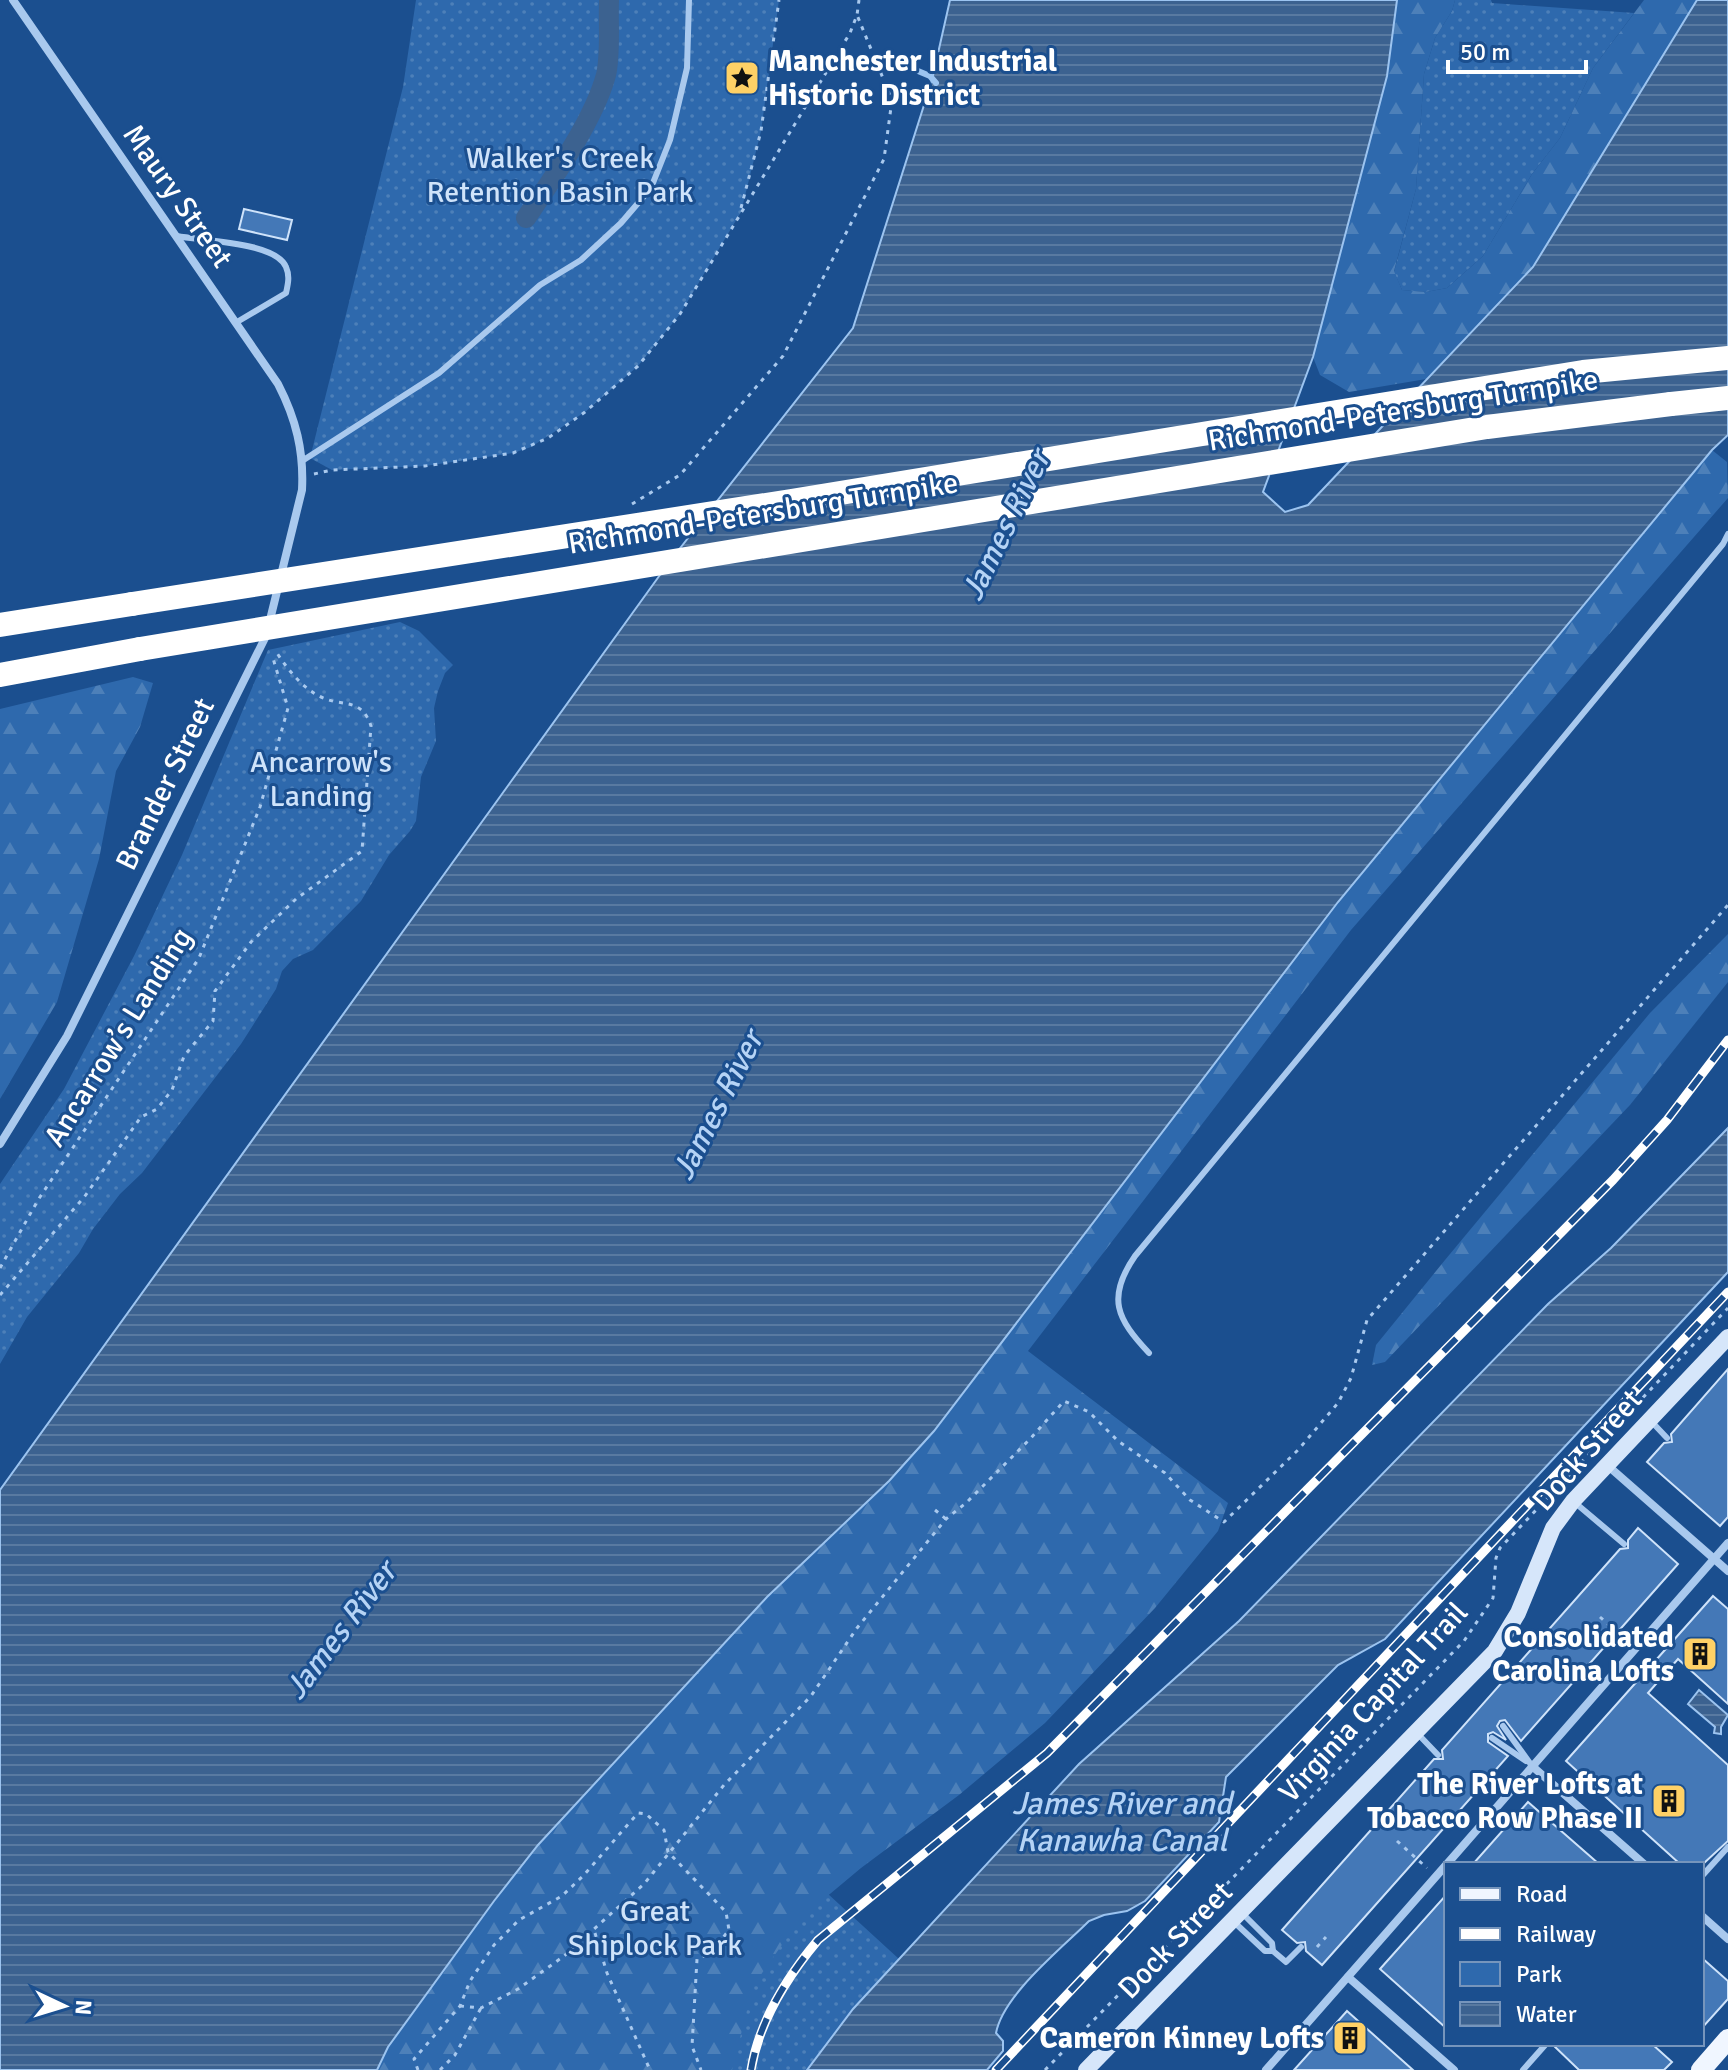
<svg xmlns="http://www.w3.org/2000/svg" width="1728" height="2070" font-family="Signika,sans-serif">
<defs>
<pattern id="green-dots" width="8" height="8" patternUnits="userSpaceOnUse" patternTransform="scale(2)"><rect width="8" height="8" fill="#2e69ad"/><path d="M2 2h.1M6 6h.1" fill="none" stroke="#4d80b9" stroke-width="1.8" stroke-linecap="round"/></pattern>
<pattern id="forest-firs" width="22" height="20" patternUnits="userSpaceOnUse" patternTransform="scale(2)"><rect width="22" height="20" fill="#2e69ad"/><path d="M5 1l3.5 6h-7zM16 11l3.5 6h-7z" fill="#4d80b9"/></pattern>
<pattern id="water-rules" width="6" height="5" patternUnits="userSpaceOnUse" patternTransform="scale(2)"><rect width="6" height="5" fill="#3c6290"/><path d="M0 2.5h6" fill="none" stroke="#597aa1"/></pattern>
</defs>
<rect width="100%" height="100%" fill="#1b4f8f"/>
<g fill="url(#green-dots)">
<path d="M416 0H779L761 131 741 212 680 314 638 366 585 412 531 447 513 453 425 466 332 470 310 458 403 87Z"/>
<path d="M1455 0H1491L1492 3 1634 13 1593 68 1560 138 1532 174 1483 256 1447 288 1426 292 1402 290 1394 272 1416 189 1424 74 1435 38 1452 11Z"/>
<path d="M400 622 419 631 453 665 445 673 438 691 434 708 436 741 421 777 416 821 410 831 389 855 361 901 313 950 293 959 282 971 276 989 241 1044 142 1173 120 1194 93 1229 79 1253 27 1317 0 1364V1184L64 1089 134 956 182 855 268 650Z"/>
<path d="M647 1728 899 1959 853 2009 807 2070H377L538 1845Z"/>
</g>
<g fill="url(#forest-firs)">
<path d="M1397 0H1455L1452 11 1435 38 1424 74 1416 189 1394 271 1402 290 1426 292 1447 288 1483 256 1532 174 1560 138 1593 68 1644 0H1697L1533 267 1426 379 1349 392 1320 375 1313 357 1386 76Z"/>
<path d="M1712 450 1727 462 1728 498 1351 930 1028 1351 1228 1503 1218 1531 1155 1608 1045 1723 959 1795 861 1868 800 1919 753 1986 732 2070H377L388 2047 494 1901 538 1845 767 1596 889 1481 935 1431 1338 902Z"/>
<path d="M133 677 153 683 140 727 116 771 99 859 57 1002 0 1099V709Z"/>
<path d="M1728 934V982L1630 1105 1385 1362 1372 1365 1376 1345 1445 1260 1650 1013Z"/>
</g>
<g fill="url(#water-rules)" stroke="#9cc4f0" stroke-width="2">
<path d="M950 0H1397L1387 76 1313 357 1263 492 1285 512 1308 505 1533 267 1697 0H1728V435L1712 450 1338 902 934 1431 889 1481 767 1597 538 1845 494 1901 388 2047 377 2070H0V1490L670 561 853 328 932 80Z"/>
<path d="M1728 1128V1272L1385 1639 1338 1665 1226 1777 1219 1822 1145 1901 1127 1911 1104 1915 1089 1921C1061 1949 1003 1995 996 2033L1003 2041V2051L987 2070H807L853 2009 1079 1764 1239 1621 1548 1304 1611 1248Z"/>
<path d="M1699 1690 1728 1715 1721 1727V1734L1714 1733 1715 1727 1688 1704Z"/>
</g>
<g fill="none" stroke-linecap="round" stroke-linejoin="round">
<path stroke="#9cc4f0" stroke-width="6" d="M894 61 930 76 936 83"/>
<path stroke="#3c6290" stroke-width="20" d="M526 218C552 180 594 120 606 75 611 54 608 22 609 0"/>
</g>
<g fill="#4478b7" stroke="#cfe3fa" stroke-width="2">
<path d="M244 209 292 220 287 240 239 229Z"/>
<path d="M1728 1369V1517L1720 1526 1647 1462 1664 1443 1672 1442 1671 1434Z"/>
<path d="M1638 1528 1678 1564 1521 1741 1505 1720 1500 1721 1497 1726 1506 1740 1493 1732 1488 1734V1742L1508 1756 1322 1965 1306 1951 1305 1942 1297 1943 1282 1930 1434 1759H1443L1442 1750 1620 1549 1628 1548V1540Z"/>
<path d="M1713 1596 1728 1609V1704L1678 1659 1648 1693 1728 1765V1841L1703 1864H1680L1566 1761Z"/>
<path d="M1528 1802 1599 1864H1473Z"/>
<path d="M1446 1895V2028L1380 1969Z"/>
<path d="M1702 1958 1728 1981V1999L1702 2028Z"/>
<path d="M1347 2011 1413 2070H1294Z"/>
<path d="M1552 2044H1652L1672 2062 1664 2070H1579Z"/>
</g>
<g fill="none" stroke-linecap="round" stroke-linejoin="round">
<g stroke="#a9c9ee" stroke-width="3" stroke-dasharray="4 6" stroke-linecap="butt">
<path d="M741 208 761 131 779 0"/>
<path d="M314 474 332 470 425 466 513 453 548 438 585 412 638 366 680 314 850 33 857 15 859 0"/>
<path d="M632 504 680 475 783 356 884 159 892 100 857 15"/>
<path d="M0 1268 38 1200 199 958 260 807 288 708 272 655"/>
<path d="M0 1295 85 1196 141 1117 157 1109 172 1090 184 1056 213 1021 215 991 251 942 296 899 362 851 371 726C361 696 341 708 319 696 300 686 286 667 275 650"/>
<path d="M935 1510 946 1519"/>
<path d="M1600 1617 1627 1641"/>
<path d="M1646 1658 1653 1664"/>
<path d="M1397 1841 1427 1868"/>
<path d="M595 1933 607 1973 650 2070"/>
<path d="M1317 1947 1326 1937"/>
<path d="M460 2006 481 2008 518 1989 564 1956 644 1884 724 1785 811 1696 857 1628 946 1519 966 1503 1030 1439 1064 1401 1089 1412 1118 1441 1165 1473 1190 1500 1224 1522 1298 1450 1338 1403 1351 1378 1367 1320 1728 905"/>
<path d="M418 2070 414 2059 460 2006 470 1981 494 1945 519 1920 562 1896 584 1875 638 1813 646 1814 664 1830 668 1852 726 1912 729 1930 711 1953 697 1959 692 2046 701 2070"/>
<path d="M440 2070 455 2055 481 2008"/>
<path d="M1045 2070 1464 1641 1493 1598 1496 1558 1500 1548 1728 1308"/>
</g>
<g stroke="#a9c9ee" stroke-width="6">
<path d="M177 236C202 241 276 242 286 267 290 276 288 284 286 293L237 322"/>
<path d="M302 461 439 373 540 285 581 260 621 223 651 188 670 140 687 68 689 0"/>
<path d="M1149 1353C1117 1319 1106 1298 1135 1256L1723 544 1728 534"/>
<path d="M1650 1420 1667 1438"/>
<path d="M1573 1501 1624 1544"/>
<path d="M1503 1726 1532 1766"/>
<path d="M1417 1733 1438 1755"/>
<path d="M1492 1738 1526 1761"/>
<path d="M1702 1876 1728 1847"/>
<path d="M1233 1921 1265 1951H1273L1272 1943 1241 1912"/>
<path d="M1273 1951 1286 1962 1301 1947"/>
<path d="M1523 2070 1546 2044"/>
</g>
<g stroke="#a9c9ee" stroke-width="8">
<path d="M0 1144 67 1036 266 636 302 490C304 451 296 419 278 384L13 0"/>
<path d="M1607 1465 1728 1571"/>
<path d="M1532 1766 1644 1864"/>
<path d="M1447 1864 1728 1543"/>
<path d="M1702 1916 1728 1939"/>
<path d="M1348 1977 1454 2070"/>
<path d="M1266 2070 1446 1865"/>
</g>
<path stroke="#d6e6fa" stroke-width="16" d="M1086 2070 1495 1651 1518 1613 1553 1528 1573 1501 1728 1337"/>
<path stroke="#f0f6ff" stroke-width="20" d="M1701 2070 1728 2039"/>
<g stroke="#fff" stroke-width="24">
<path d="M1671 404 1728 398"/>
<path d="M0 625 132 604"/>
<path d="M0 675 140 649"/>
</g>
<defs>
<g id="rail">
<path d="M751 2070C759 2021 787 1977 818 1940L1047 1753 1613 1180 1667 1120 1728 1040"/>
<path d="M996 2070 1728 1292"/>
</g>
</defs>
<use href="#rail" stroke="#fff" stroke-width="9"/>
<use href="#rail" stroke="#1b4f8f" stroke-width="6" stroke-dasharray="18" stroke-linecap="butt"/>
<g stroke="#fff" stroke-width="24">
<path d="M132 604 791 501 1583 372 1728 358"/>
<path d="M140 649 1487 427 1671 404"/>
</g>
</g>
<defs>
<symbol id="sight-square" viewBox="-11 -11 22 22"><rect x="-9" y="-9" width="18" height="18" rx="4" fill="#ffd166" stroke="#1b4f8f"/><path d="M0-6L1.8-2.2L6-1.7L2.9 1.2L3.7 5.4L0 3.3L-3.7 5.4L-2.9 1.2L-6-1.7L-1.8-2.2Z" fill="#111"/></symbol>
<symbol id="building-square" viewBox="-11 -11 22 22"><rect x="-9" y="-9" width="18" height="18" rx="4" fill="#ffd166" stroke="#1b4f8f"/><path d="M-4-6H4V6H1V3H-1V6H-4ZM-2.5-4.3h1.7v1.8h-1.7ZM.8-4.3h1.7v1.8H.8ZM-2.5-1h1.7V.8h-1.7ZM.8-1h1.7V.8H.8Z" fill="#111"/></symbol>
</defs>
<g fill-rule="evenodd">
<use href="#sight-square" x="722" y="58" width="40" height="40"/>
<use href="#building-square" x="1680" y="1634" width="40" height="40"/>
<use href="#building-square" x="1649" y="1781" width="40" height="40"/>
<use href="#building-square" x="1330" y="2018" width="40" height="40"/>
</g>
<g text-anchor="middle" stroke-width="6" stroke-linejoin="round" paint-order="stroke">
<g font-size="30" font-weight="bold" fill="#fff" stroke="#1b4f8f" text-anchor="end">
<text x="768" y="71" text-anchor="start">Manchester Industrial<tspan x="768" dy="34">Historic District</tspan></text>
<text x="1674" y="1647">Consolidated<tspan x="1674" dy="34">Carolina Lofts</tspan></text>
<text x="1643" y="1794">The River Lofts at<tspan x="1643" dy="34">Tobacco Row Phase II</tspan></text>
<text x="1324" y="2048">Cameron Kinney Lofts</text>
</g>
<g font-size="30" fill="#cfe3fa" stroke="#1b4f8f">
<text x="560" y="168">Walker's Creek<tspan x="560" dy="34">Retention Basin Park</tspan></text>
<text x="321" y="772">Ancarrow's<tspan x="321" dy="34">Landing</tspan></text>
<text x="655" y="1921">Great<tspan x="655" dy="34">Shiplock Park</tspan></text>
</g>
<g font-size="30" fill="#fff" stroke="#1b4f8f">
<text transform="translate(178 196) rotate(55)" y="10">Maury Street</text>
<text transform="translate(1403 410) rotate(-9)" y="10">Richmond-Petersburg Turnpike</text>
<text transform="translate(763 513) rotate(-9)" y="10">Richmond-Petersburg Turnpike</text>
<text transform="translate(165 784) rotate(-64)" y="10">Brander Street</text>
<text transform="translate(118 1037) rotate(-58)" y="10">Ancarrow’s Landing</text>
<text transform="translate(1587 1450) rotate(-49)" y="10">Dock Street</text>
<text transform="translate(1373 1702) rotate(-47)" y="10">Virginia Capital Trail</text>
<text transform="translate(1175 1940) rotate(-46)" y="10">Dock Street</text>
</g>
<g font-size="32" font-style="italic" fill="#b5d3f5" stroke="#1b4f8f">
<text transform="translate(1005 525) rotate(-64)" y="11">James River</text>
<text transform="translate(717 1105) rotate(-63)" y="11">James River</text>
<text transform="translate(340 1630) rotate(-53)" y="11">James River</text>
<text x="1122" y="1814">James River and<tspan x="1122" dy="37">Kanawha Canal</tspan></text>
</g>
</g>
<rect x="1444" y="1862" width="260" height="184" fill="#1b4f8f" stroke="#7695bc" stroke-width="2"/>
<rect x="1460" y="1888" width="40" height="12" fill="#f0f6ff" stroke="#7695bc" stroke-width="2"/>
<text x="1516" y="1902" font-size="24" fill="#ffffff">Road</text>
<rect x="1460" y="1928" width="40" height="12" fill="#ffffff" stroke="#7695bc" stroke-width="2"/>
<text x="1516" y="1942" font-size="24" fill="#ffffff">Railway</text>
<rect x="1460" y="1962" width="40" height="24" fill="#2e69ad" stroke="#7695bc" stroke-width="2"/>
<text x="1516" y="1982" font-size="24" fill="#ffffff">Park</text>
<rect x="1460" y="2002" width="40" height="24" fill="url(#water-rules)" stroke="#7695bc" stroke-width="2"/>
<text x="1516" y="2022" font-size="24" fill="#ffffff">Water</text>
<g transform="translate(64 2006) rotate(94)" stroke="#1b4f8f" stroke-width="6" paint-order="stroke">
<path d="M0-6L14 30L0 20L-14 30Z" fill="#ffffff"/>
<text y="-12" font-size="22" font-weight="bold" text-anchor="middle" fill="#ffffff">N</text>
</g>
<path d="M1448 60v12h138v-12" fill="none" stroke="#ffffff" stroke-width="4"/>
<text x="1460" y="60" font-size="24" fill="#ffffff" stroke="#1b4f8f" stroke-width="6" paint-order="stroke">50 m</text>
</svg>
